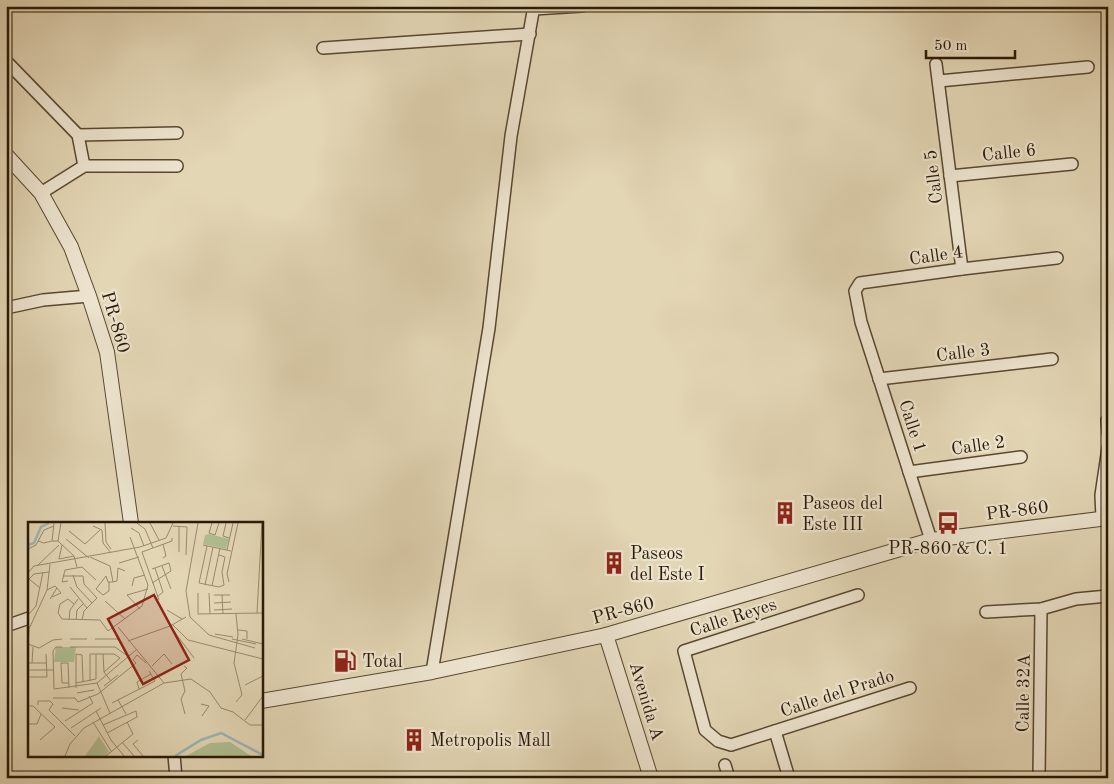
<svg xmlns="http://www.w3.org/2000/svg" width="1114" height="784" font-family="'Old Standard TT',serif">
<rect width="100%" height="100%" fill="#e3d6b5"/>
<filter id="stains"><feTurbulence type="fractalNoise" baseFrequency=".004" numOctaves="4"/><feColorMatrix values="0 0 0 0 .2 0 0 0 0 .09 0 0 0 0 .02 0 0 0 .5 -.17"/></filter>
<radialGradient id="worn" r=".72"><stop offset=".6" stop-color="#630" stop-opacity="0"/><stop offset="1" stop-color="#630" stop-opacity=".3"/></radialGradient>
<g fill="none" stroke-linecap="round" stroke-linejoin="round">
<defs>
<g id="minor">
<path d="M534 9 582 6"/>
<path d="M323 48 530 34"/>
<path d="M6 61 78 135 84 166"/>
<path d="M936 64 962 269"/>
<path d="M939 81 1088 67"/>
<path d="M78 135 177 133"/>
<path d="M950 176 1072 164"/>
<path d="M41 193 84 166H177"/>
<path d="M6 308 43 300 89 296"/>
<path d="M879 379 1052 359"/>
<path d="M1107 420 1108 433"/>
<path d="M909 472 1021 457"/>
<path d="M1102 518 1101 495 1108 448"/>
<path d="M931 540 861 322 855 291 860 283 962 269 1057 258"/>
<path d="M858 595 684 651 705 730 718 741 731 745 910 688"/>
<path d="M986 612 1041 609 1076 599 1108 596"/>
<path d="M6 626 29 618"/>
<path d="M432 672 489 328 511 136 534 6"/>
<path d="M775 731 789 778"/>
<path d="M174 755 176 778"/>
<path d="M725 765 729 778"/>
<path d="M1039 778 1041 609"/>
</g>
<g id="tertiary">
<path d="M6 155 41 193 71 247 89 296 107 352 131 523"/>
<path d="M606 635 651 778"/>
<path d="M261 701 432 672 606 635 931 540 1108 518"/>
</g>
</defs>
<use href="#minor" stroke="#584830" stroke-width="14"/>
<use href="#tertiary" stroke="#584830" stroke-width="16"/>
<use href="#minor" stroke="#ede4cf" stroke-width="11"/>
<use href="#tertiary" stroke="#ede4cf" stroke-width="14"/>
</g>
<defs>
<symbol id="building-bare" viewBox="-9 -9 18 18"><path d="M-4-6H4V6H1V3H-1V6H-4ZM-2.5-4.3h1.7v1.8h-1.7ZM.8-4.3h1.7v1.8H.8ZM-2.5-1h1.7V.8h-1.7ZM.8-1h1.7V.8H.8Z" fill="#8f2418" stroke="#ede4cf" stroke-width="2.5" paint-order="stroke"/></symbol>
<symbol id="bus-bare" viewBox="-9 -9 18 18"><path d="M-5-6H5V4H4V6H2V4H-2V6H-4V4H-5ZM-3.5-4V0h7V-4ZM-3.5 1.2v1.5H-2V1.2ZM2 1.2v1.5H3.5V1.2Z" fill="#8f2418" stroke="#ede4cf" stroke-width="2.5" paint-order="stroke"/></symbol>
<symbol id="fuel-bare" viewBox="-9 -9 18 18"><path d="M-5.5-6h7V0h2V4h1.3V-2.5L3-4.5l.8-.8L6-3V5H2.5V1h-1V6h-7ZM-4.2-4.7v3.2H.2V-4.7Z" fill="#8f2418" stroke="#ede4cf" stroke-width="2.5" paint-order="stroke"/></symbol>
</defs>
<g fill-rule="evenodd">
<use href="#building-bare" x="769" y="497" width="32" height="32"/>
<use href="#bus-bare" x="932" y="507" width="32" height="32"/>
<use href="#building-bare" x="598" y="547" width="32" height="32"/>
<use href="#fuel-bare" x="329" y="645" width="32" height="32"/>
<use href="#building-bare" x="398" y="724" width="32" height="32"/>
</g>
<g text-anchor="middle" stroke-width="4.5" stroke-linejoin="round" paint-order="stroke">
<g font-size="18" fill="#291904" stroke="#ede4cf">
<text transform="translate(1009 152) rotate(-6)" y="6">Calle 6</text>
<text transform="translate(933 177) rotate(-97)" y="6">Calle 5</text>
<text transform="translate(936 255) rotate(-8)" y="6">Calle 4</text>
<text transform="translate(116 322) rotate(74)" y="6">PR-860</text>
<text transform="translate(963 352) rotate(-7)" y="6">Calle 3</text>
<text transform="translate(913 426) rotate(72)" y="6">Calle 1</text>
<text transform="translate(978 445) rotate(-8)" y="6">Calle 2</text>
<text transform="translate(1017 510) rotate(-7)" y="6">PR-860</text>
<text transform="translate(623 610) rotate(-15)" y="6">PR-860</text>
<text transform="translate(733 617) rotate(-18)" y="6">Calle Reyes</text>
<text transform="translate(837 693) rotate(-18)" y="6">Calle del Prado</text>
<text transform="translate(1023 693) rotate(-89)" y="6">Calle 32A</text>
<text transform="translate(647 701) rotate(73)" y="6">Avenida A</text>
</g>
<g font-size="18" fill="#291904" stroke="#ede4cf" text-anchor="start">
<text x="802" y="509">Paseos del<tspan x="802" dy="21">Este III</tspan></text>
<text x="948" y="554" text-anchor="middle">PR-860 &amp; C. 1</text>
<text x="630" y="559">Paseos<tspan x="630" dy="21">del Este I</tspan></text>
<text x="362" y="667">Total</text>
<text x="430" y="746">Metropolis Mall</text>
</g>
</g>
<g transform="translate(28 522)">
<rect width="235" height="235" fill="#e3d6b5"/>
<path d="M71 214 81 230 77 234H57ZM202 220 223 234H158L182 221Z" fill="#b0be90"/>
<path d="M181 12 201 17 198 27 175 22 177 13ZM28 125H48L46 140H26Z" fill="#b0be90"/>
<path fill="none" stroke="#9ab6b9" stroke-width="2.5" d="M0 23 6 21 13 5 21 1M147 234 173 218 193 211 235 233"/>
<path fill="none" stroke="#998a6e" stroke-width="1" d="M77 1 78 20 83 27M109 1 117 7 125 26M122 1 131 18M170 1 158 69 162 95 181 113 227 126M184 1 181 11 187 13 191 1M198 1 195 14 201 16M65 4 74 8 75 21 83 31M145 4 159 5 158 33M151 4V30M103 6 111 11 116 24M41 9 57 22 72 8M38 17 61 36M10 19 16 21 24 19 26 1M24 19H30L46 34 49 45M30 19 33 1M135 22 138 34 135 36M34 23 31 37 46 34M175 23 203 29M179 24 171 61 191 65 196 63 194 50 197 35 191 33M0 27 8 23 16 8 26 4M199 28 205 1M62 35 82 44 85 60M91 41 111 35M9 44 31 23M134 44 143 67M127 46 135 70 129 75M124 47 141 41 143 49 124 61M0 51 6 44 112 25 138 16 145 1M45 53 49 65 64 81M35 54H55M40 59 34 60 37 48 54 45 68 58M81 60V69L75 73 68 67 78 54 80 60H85M85 60 89 59 90 46 97 49M201 60 199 52 210 1M177 63 185 25M104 64 106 56 117 53M184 64 192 26M42 65 59 86M12 66 1 57 6 52 21 50M19 68 27 64 29 66 22 77M170 71V92L235 91M181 71 182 92M186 73H202M194 73 195 92M24 75 33 71 29 66M131 78 114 30 144 19V16M77 79 97 97M186 81 203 80M46 82 40 77 32 82 30 91 34 97 72 98 80 109 114 84 120 63 102 15M112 87 99 73 120 67M139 88 154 97M186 88 204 87M229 91 234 1M0 93 8 84 15 50M41 98 42 88 50 77M48 98 49 88 55 82M54 98 56 89 69 76 56 62 55 54M145 103 160 118 235 137M142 104 166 136M90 105 136 161 163 157 182 170 193 186 205 190 222 203H235M210 108 219 109V117M187 112 205 115M42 117H59M67 117H90M204 117 228 122M214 117 235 122M100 119 142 104 158 95M0 122 11 126 25 118 34 117M0 123 1 107 19 68 22 42M34 125H28L25 129 26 167 69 161 108 128M42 125H87L101 135M75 132 76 150 83 159M0 141H18M4 141 5 125M108 141 105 138 109 133 118 141M124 144 136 132 144 142M156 144 159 146 153 152 157 169 153 177 157 192M0 148H26M0 155H19L18 132M62 159V132H86L92 136 76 150M41 161H34L33 141H40L41 166M48 161 68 157V132M69 161 82 191M217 163 235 154M76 164 90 153M48 166V132L54 133 55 160M111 167 109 160 123 152M49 171 66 168M25 176H47L50 180 70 172 108 141M90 178 98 192M208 180 214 173 206 141 210 113 208 92M84 181 127 159 121 149M173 182 181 184 174 194M10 183V179H22L25 182 21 188 47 214M0 184H5L27 205 12 218M34 186 51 188M68 189 83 218 96 234M217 198 235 174M37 199 65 181 61 174M65 200 83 229M0 202H9L13 192M75 203 108 189 109 195 79 211M43 206 73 186M110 218 105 222 115 234M94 220 106 234M37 234 42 222 56 206 136 161M78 234 105 212 99 200"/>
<path fill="#8f2418" fill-opacity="0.15" stroke="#8f2418" stroke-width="2.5" d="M126 73 161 138 115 162 80 97Z"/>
<rect width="235" height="235" fill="none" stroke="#291904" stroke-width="2.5"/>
</g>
<rect width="1114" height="784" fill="none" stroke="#e3d6b5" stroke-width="25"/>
<rect x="8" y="8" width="1099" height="769" fill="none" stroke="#291904" stroke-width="2.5"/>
<rect x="12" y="12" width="1089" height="759" fill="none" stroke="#291904"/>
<path d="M926 50v8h89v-8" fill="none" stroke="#291904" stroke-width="2.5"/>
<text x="934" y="50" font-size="15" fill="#291904" stroke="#ede4cf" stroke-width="4" paint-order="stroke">50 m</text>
<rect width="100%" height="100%" filter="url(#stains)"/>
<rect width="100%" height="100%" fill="url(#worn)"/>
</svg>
